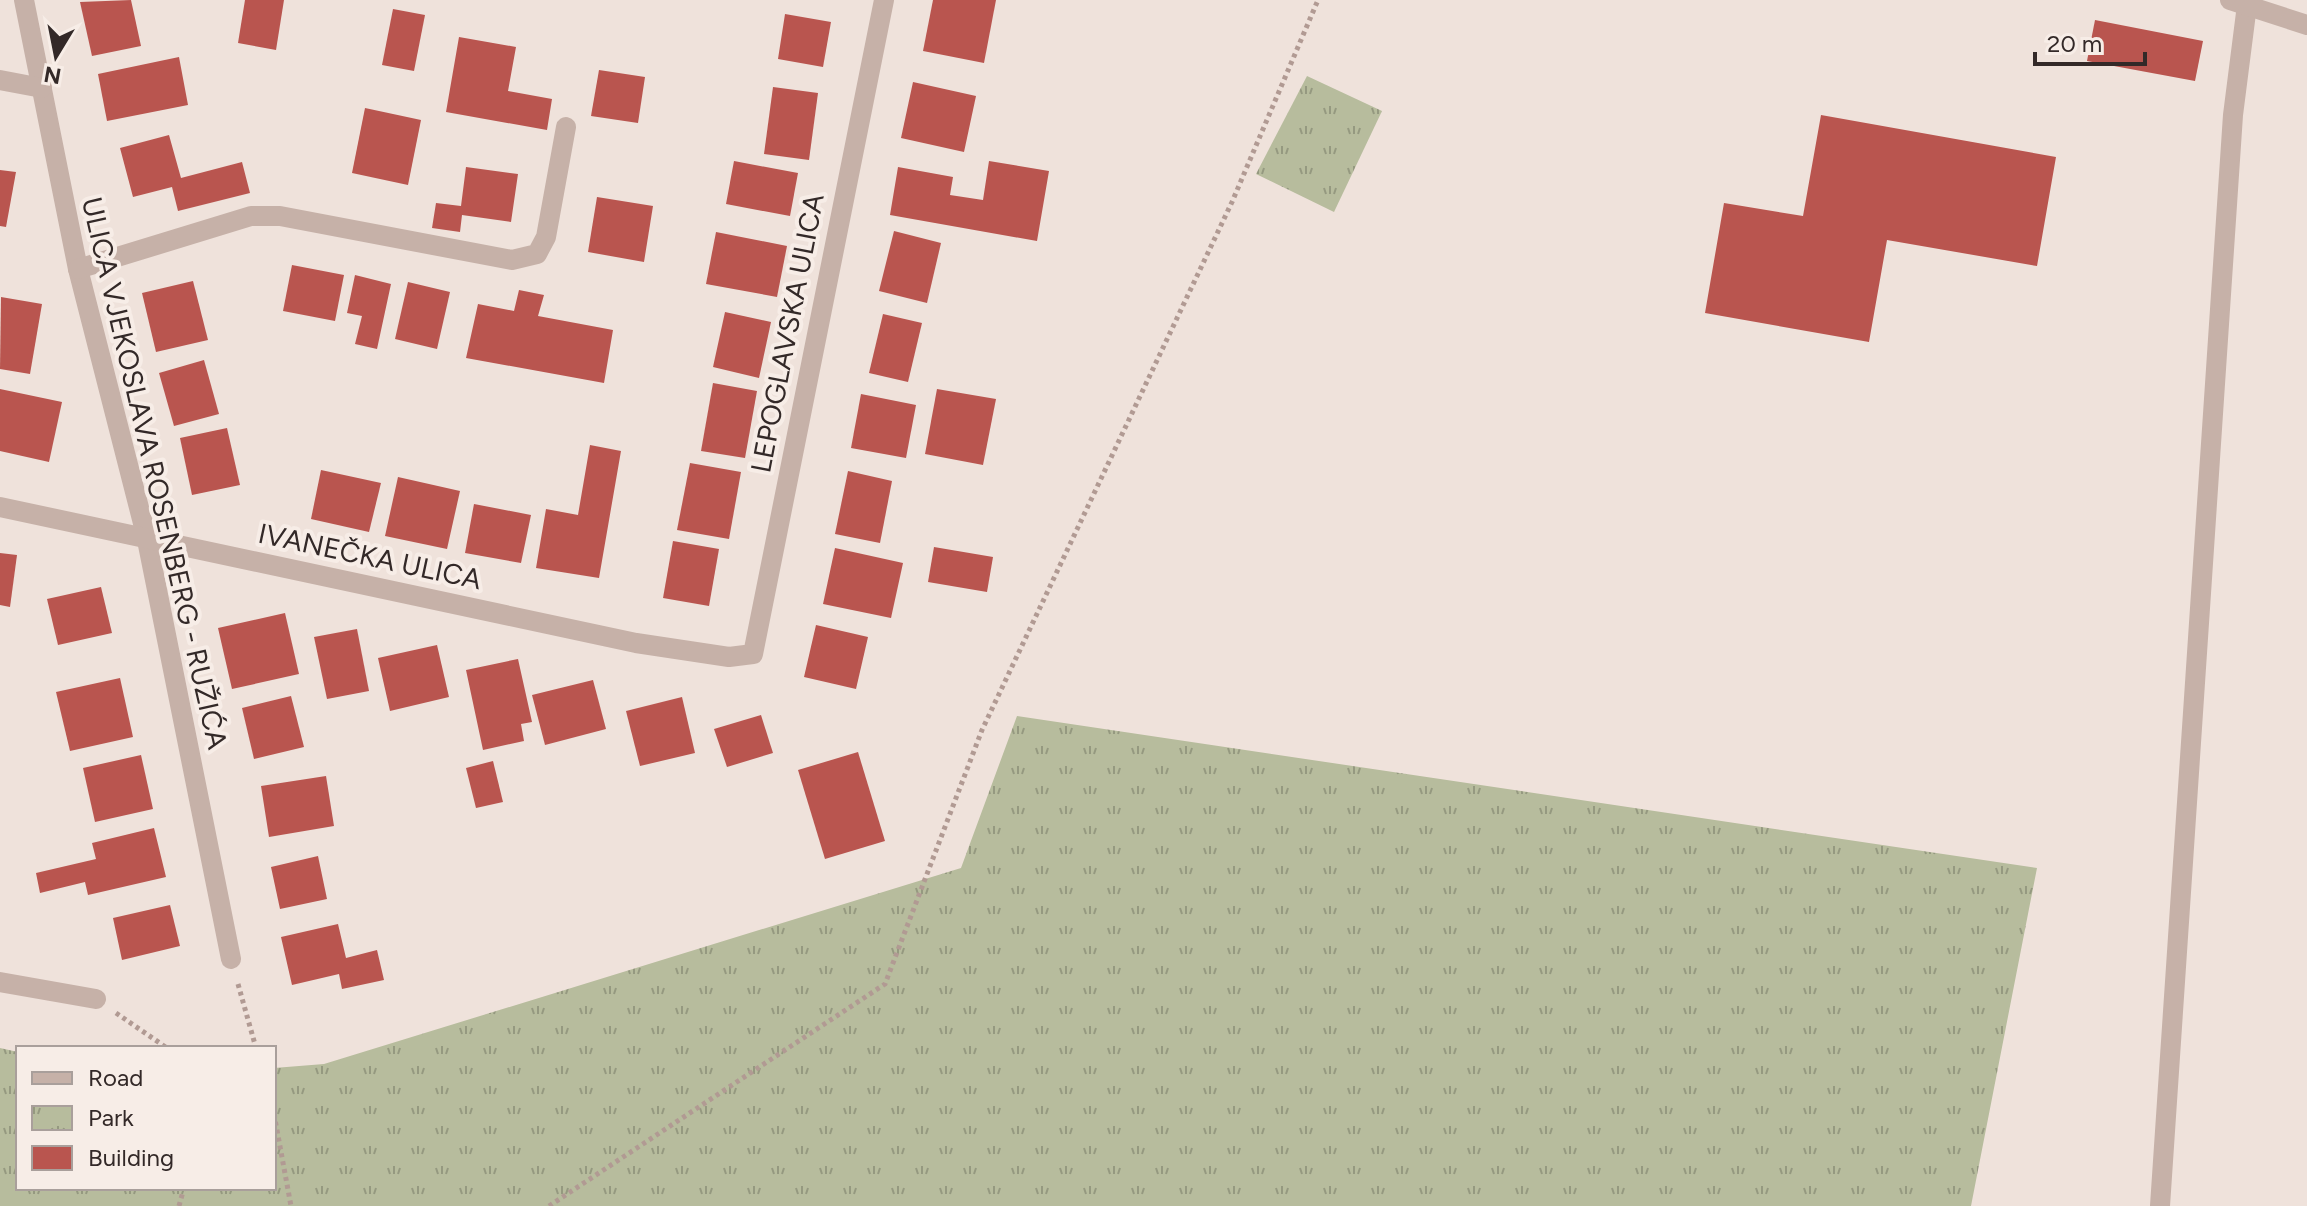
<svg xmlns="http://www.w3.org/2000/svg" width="2307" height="1206" font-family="Figtree,sans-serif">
<defs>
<pattern id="park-tufts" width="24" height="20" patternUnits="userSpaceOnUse" patternTransform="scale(2)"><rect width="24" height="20" fill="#b7bc9d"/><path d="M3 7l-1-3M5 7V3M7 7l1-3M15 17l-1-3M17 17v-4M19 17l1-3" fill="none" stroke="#959980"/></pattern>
</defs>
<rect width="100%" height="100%" fill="#efe2db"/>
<g fill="url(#park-tufts)">
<path d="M1307 76 1382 111 1334 212 1256 174Z"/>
<path d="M1017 716 2037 868 1971 1206H0V1048L18 1052V1188H274V1068L324 1064 961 868Z"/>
</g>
<g fill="#b9554f">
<path d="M131 0 141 46 92 56 80 2Z"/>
<path d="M245 0H284L276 50 238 43Z"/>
<path d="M933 0H996L984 63 923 51Z"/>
<path d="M393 9 425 15 414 71 382 65Z"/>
<path d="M785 14 831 22 823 67 778 59Z"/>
<path d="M2095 20 2203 41 2195 81 2087 61Z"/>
<path d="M459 37 516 47 508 91 552 99 547 130 446 112Z"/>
<path d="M179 57 188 105 107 121 98 74Z"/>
<path d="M599 70 645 77 638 123 591 116Z"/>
<path d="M913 82 976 96 964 152 901 138Z"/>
<path d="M773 87 818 93 809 160 764 154Z"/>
<path d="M365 108 421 120 408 185 352 173Z"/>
<path d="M1821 115 2056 157 2037 266 1887 240 1869 342 1705 313 1724 203 1803 216Z"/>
<path d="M169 135 181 178 242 162 250 193 178 211 172 187 133 197 120 148Z"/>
<path d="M734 161 798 173 790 216 726 204Z"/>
<path d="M989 161 1049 171 1037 241 890 215 898 167 953 177 950 195 983 200Z"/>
<path d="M466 167 518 174 511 222 462 215 460 232 432 228 436 203 461 206Z"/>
<path d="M0 170 16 172 6 227 0 226Z"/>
<path d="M597 197 653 206 644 262 588 252Z"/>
<path d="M894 231 941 243 927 303 879 291Z"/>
<path d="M716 232 787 246 777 297 706 284Z"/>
<path d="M292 265 344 275 335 321 283 311Z"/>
<path d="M355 275 391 284 377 349 355 344 362 316 347 313Z"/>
<path d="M193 281 208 340 156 352 142 293Z"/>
<path d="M408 282 450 292 437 349 395 339Z"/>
<path d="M519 290 544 295 538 316 613 330 604 383 466 358 478 304 514 311Z"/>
<path d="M1 297 42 304 30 374 0 369Z"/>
<path d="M725 312 771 322 759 378 713 367Z"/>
<path d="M883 314 922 323 908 382 869 373Z"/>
<path d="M204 360 219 414 174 426 159 373Z"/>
<path d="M713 383 757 391 745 458 701 451Z"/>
<path d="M0 389 62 402 49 462 0 451Z"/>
<path d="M937 389 996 399 983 465 925 454Z"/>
<path d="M861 394 916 405 906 458 851 448Z"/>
<path d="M227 428 240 485 192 495 180 438Z"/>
<path d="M590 445 621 451 599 578 536 568 546 509 578 515Z"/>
<path d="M690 463 741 472 729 539 677 530Z"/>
<path d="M321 470 381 483 369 532 311 519Z"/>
<path d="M848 471 892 481 880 543 835 534Z"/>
<path d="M398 477 460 491 447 549 385 536Z"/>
<path d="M474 504 531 515 521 563 465 553Z"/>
<path d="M673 541 719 549 709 606 663 598Z"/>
<path d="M934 547 993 557 987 592 928 582Z"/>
<path d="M835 548 903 563 891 618 823 604Z"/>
<path d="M0 553 17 555 10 607 0 605Z"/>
<path d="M101 587 112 633 58 645 47 599Z"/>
<path d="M285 613 299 674 232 689 218 628Z"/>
<path d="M816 625 868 637 856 689 804 677Z"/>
<path d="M357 629 369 691 327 699 314 637Z"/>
<path d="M437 645 449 697 390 711 378 658Z"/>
<path d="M518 659 532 722 521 724 524 741 483 750 466 670Z"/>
<path d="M120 678 133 737 70 751 56 692Z"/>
<path d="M593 680 606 729 545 745 532 695Z"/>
<path d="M291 696 304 747 254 759 242 708Z"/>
<path d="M682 697 695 753 640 766 626 711Z"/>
<path d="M761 715 773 753 727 767 714 729Z"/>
<path d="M858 752 885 841 825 859 798 770Z"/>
<path d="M141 755 153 809 95 822 83 768Z"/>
<path d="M493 761 503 802 476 808 466 768Z"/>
<path d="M326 776 334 826 269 837 261 786Z"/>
<path d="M154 828 166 877 88 895 85 882 40 893 36 873 96 859 92 843Z"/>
<path d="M318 856 327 899 280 909 271 867Z"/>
<path d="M170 905 180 946 122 960 113 918Z"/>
<path d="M338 924 346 958 377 950 384 980 342 989 339 974 292 985 281 937Z"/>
</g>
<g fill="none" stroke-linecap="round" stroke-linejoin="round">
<g stroke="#b19a93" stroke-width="5" stroke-dasharray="4 4" stroke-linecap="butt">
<path d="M238 984 256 1048"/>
<path d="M116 1013 167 1048"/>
<path d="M274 1114 291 1206"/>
<path d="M179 1206 184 1188"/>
<path d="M549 1206 885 984 982 730 1232 202 1318 0"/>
</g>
<path stroke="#c6b1a8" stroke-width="20" d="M2160 1206 2233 115 2247 5"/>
<g stroke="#c6b1a8" stroke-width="20">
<path d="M24 0 78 269 146 535 231 959"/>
<path d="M2230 0 2307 25"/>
<path d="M0 80 42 88"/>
<path d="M78 269 251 216H280L512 260 537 254 546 237 566 127"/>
<path d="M0 507 636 643 729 657 753 654 884 0"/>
<path d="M0 982 96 999"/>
</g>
</g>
<g text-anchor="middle" stroke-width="8" stroke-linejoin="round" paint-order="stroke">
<g font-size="28" fill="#332928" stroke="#f7ede7">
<text transform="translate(787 333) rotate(-79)" y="10">LEPOGLAVSKA ULICA</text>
<text transform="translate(155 473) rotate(77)" y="10">ULICA VJEKOSLAVA ROSENBERG - RUŽIĆA</text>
<text transform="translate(370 556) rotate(12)" y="10">IVANEČKA ULICA</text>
</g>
</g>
<rect x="16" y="1046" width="260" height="144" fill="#f7ede7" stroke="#a99f9b" stroke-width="2"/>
<rect x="32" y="1072" width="40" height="12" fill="#c6b1a8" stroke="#a99f9b" stroke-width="2"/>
<text x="88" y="1086" font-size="24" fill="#332928">Road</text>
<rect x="32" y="1106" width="40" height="24" fill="url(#park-tufts)" stroke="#a99f9b" stroke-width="2"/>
<text x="88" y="1126" font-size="24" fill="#332928">Park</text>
<rect x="32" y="1146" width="40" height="24" fill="#b9554f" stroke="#a99f9b" stroke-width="2"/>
<text x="88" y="1166" font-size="24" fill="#332928">Building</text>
<g transform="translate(56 56) rotate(190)" stroke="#f7ede7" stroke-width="6" paint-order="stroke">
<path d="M0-6L14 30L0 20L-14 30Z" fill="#332928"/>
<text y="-12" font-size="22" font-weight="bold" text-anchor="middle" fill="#332928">N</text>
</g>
<path d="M2035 52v12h110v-12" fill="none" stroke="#332928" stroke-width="4"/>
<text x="2047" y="52" font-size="24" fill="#332928" stroke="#f7ede7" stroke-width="6" paint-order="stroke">20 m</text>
</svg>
